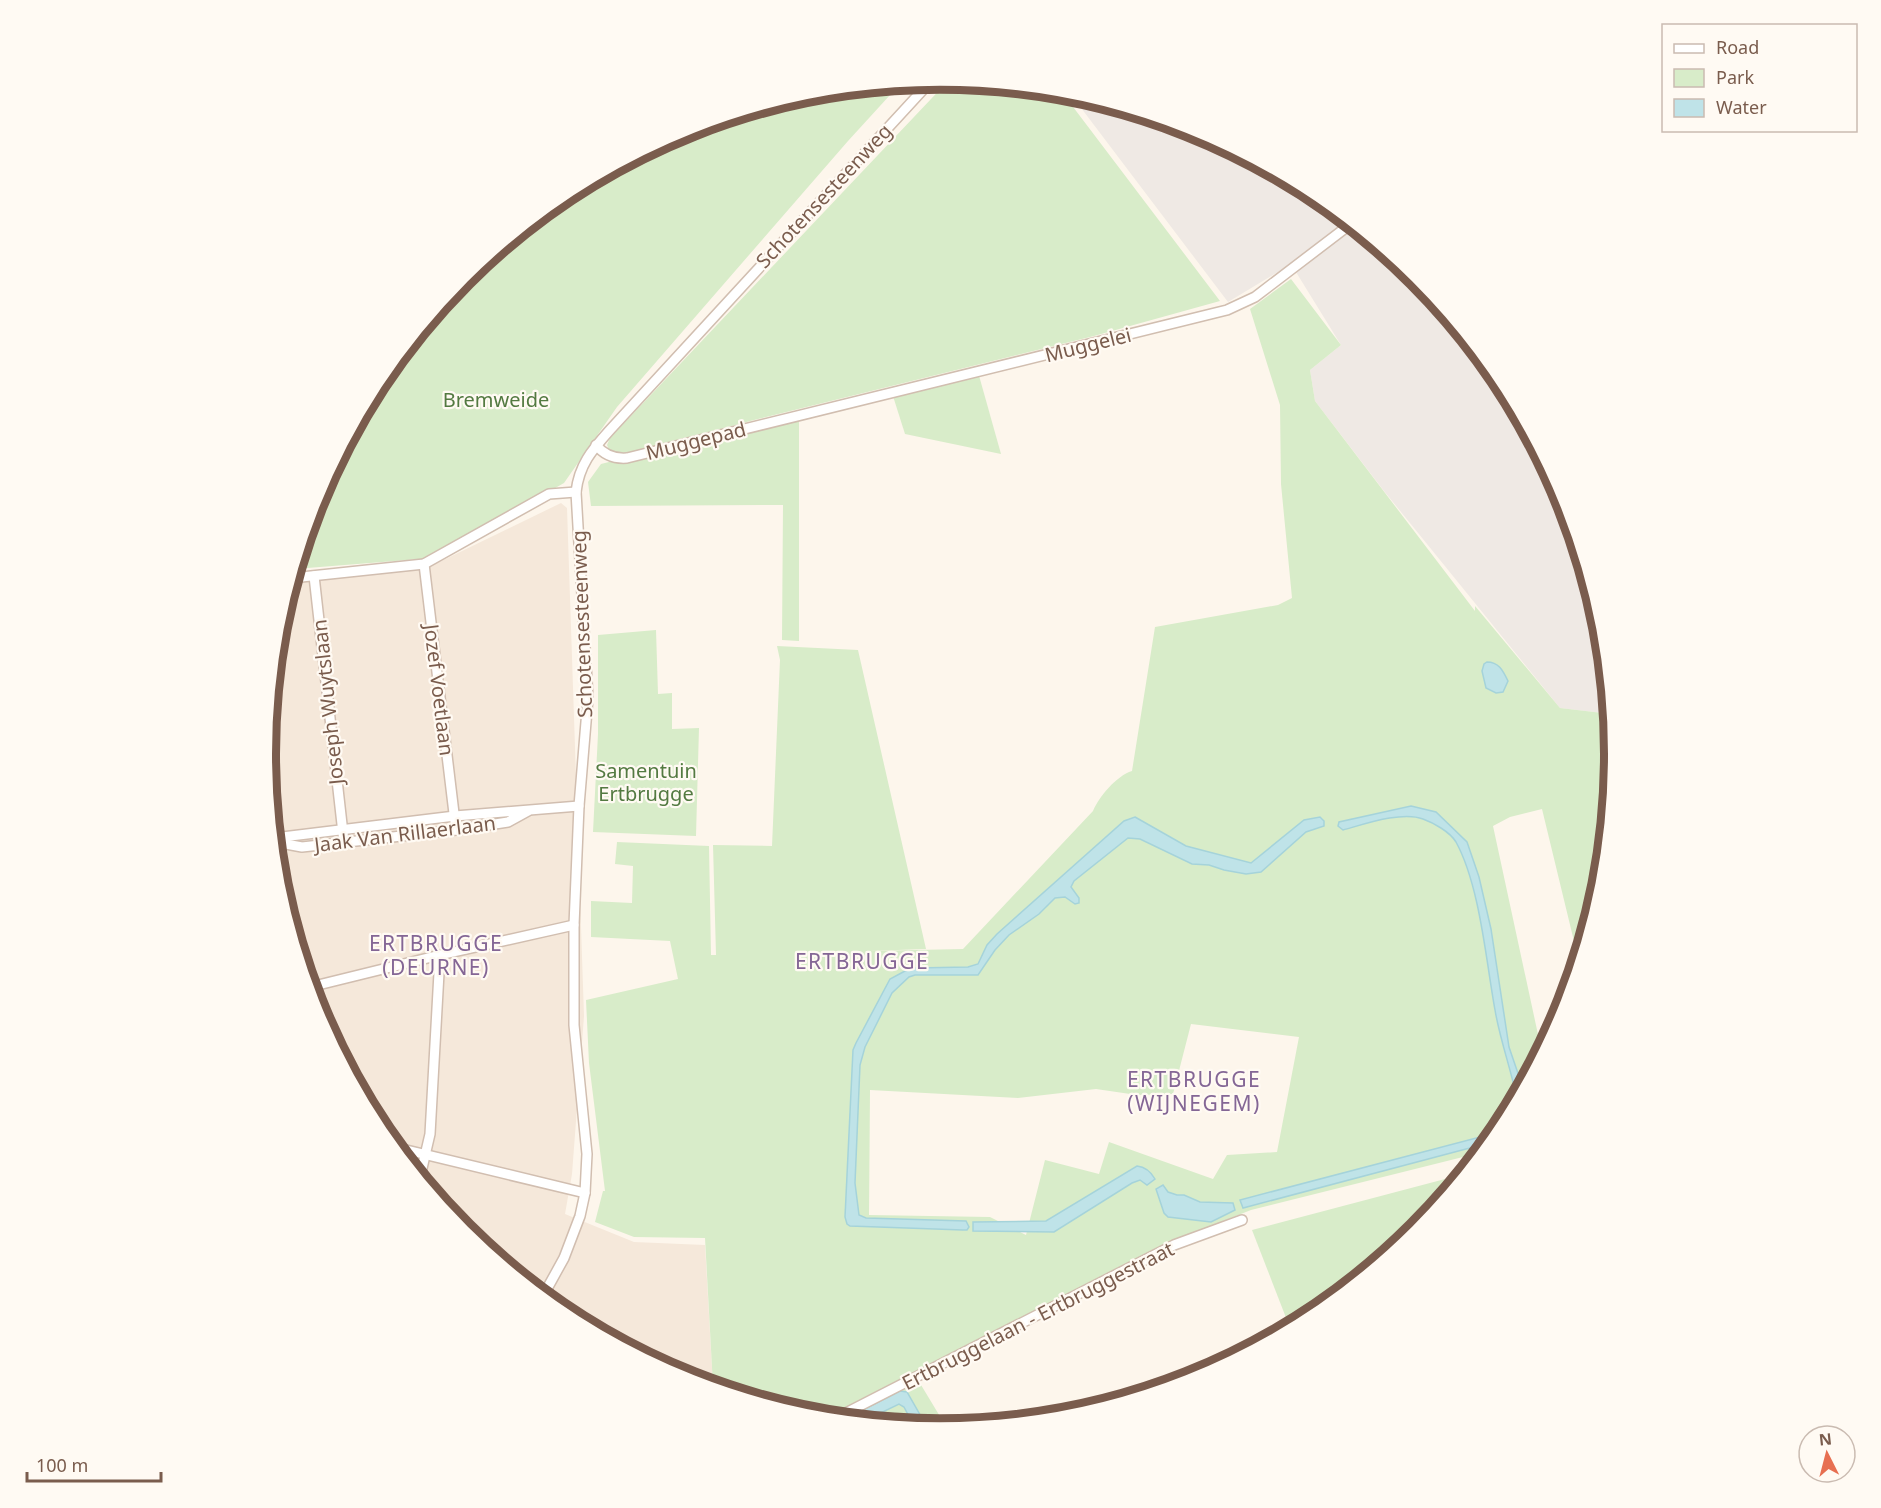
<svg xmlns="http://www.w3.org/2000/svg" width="1881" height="1508" font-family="'Noto Sans',sans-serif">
<rect width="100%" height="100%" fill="#fdf6ec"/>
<path fill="#f5e8da" d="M561 503 567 508 584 1016 572 1174 565 1214 634 1242 705 1245 713 1386 682 1377 565 1315 463 1231 379 1128 317 1012 279 885 266 754 279 622 292 579 427 568Z"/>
<path fill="#efe9e4" d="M1069 92 1199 131 1316 193 1418 277 1502 380 1564 496 1602 623 1611 714 1560 708 1384 491 1315 401 1310 370 1341 345 1291 264 1228 302Z"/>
<g fill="#d8ecc9" fill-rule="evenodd">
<path d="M949 80 1061 91 1220 301 1094 336 754 420 625 455 610 452 607 445 610 438Z"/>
<path d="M901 83 848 141 617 407 564 483 432 558 295 569 317 496 380 379 464 277 566 193 683 131 809 92Z"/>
<path d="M1291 279 1341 345 1310 370 1315 401 1475 611V606L1560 708 1611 714 1615 754 1602 886 1579 962 1542 809 1510 817 1493 826 1542 1053 1501 1129 1483 1152 1251 1210 1190 1234 915 1375 947 1428 809 1415 713 1386 705 1238 634 1237 595 1222 603 1191H605L589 1063 586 1000 678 979 670 941 591 937V901L632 903 633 866 615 864 617 842 709 846 711 955H716L713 845 772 846 780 660 777 646 858 650 926 949 869 951 963 949 1093 811C1099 797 1116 776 1132 771L1155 627 1278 605 1292 598 1281 484 1280 405 1250 309ZM1191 1024 1299 1037 1277 1152 1227 1155 1213 1179 1109 1142 1099 1174 1045 1160 1026 1235 990 1217 869 1215 870 1090 1018 1098 1096 1089 1137 1095 1173 1094Z"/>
<path d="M978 372 1001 454 905 434 892 393Z"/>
<path d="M799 414V641L782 640 783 505 591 506 588 482 601 464Z"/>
<path d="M656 630 658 694 672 693V729L699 728 696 836 593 832 598 734V635Z"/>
<path d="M1464 1174 1417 1231 1315 1315 1290 1328 1252 1230Z"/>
</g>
<g fill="#bfe3e8" stroke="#a5d3da" stroke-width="1.5">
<path d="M1487 662C1499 662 1503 671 1508 681L1503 692 1496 693 1486 688 1482 671 1484 664Z"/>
<path d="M1411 806 1436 812 1467 842 1479 877 1491 929 1509 1047 1523 1088 1517 1099C1511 1069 1500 1040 1495 1010 1486 961 1480 886 1456 842 1450 832 1434 823 1423 819 1402 811 1365 824 1343 830L1338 826 1339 822Z"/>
<path d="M1135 817 1186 846 1251 863 1304 820 1320 817 1324 821V826L1306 832 1261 872 1246 874 1224 870 1209 865 1192 864 1140 839 1128 838 1074 881 1071 887 1079 898V903L1075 904 1065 897 1055 898 1039 914 1009 935 995 950 978 975H915L909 977 892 993 865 1047 860 1065 855 1183 859 1215 866 1218 966 1221 969 1227 967 1230H963L850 1226 847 1224 845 1217 853 1050 856 1043 890 979 905 971 915 968 968 967 978 964 987 945 997 934 1124 821Z"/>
<path d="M1499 1132 1490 1143 1466 1149 1243 1208 1240 1200Z"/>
<path d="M1137 1166C1146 1167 1151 1172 1155 1179L1147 1185 1140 1180 1132 1183 1054 1232 973 1231V1222L1046 1221Z"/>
<path d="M1163 1185 1168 1192 1177 1195H1184L1200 1202 1233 1203 1235 1210 1211 1222 1168 1217 1164 1213 1156 1189Z"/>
<path d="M900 1391 907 1392 927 1427 914 1426 904 1407 899 1404 864 1421 845 1419Z"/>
</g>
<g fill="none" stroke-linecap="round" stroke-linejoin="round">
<defs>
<g id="minor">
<path d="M596 445C604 455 614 459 627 458L1227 310 1255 297 1352 223"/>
<path d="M424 564 456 830"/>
<path d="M314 576 344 842"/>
<path d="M292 578 424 564 549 494 576 492"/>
<path d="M274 838 455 816 579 806"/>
<path d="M275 842 302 847 456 830 508 822 528 811"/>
<path d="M310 987 440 955 574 925"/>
<path d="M394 1147 585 1193"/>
<path d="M420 1177 430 1134 440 955"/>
<path d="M543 1296 564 1258 580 1216 585 1193 587 1154 574 1025V925L579 806 588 698 576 492C579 465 592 450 609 431L931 81"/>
<path d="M836 1418 1174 1245 1242 1220"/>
</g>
</defs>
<use href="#minor" stroke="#d1beb0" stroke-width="12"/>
<use href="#minor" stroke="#fff" stroke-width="9"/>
</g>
<g text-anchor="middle" stroke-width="4.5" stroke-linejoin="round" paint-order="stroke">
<g font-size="20" fill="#7a5c4d" stroke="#fffaf3">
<text transform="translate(824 196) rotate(-47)" y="7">Schotensesteenweg</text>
<text transform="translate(1088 345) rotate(-14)" y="7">Muggelei</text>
<text transform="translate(696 441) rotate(-14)" y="7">Muggepad</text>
<text transform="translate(582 624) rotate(-92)" y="7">Schotensesteenweg</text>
<text transform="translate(439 690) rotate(83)" y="7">Jozef Voetlaan</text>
<text transform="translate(328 702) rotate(-96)" y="7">Joseph Wuytslaan</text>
<text transform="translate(405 834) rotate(-7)" y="7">Jaak Van Rillaerlaan</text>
<text transform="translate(1038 1316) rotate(-27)" y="7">Ertbruggelaan - Ertbruggestraat</text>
</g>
<g font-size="20" fill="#537a41" stroke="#fffaf3">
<text x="496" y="407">Bremweide</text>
<text x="646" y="778">Samentuin<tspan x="646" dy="23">Ertbrugge</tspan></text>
</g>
<g font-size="21" letter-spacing="1.5" fill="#846695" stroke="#fffaf3">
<text x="436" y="951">ERTBRUGGE<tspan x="436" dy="24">(DEURNE)</tspan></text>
<text x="862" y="969">ERTBRUGGE</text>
<text x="1194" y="1087">ERTBRUGGE<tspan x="1194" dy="24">(WIJNEGEM)</tspan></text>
</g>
</g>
<path d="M0 0H1881V1508H0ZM276 754a664 664 0 1 1 1328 0a664 664 0 1 1-1328 0Z" fill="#fffaf3" fill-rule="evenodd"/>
<path fill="none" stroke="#7a5c4d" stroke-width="8" d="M276 754a664 664 0 1 1 1328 0a664 664 0 1 1-1328 0Z"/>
<rect x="1662" y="24" width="195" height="108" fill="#fffaf3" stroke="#cabbb1" stroke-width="1.5"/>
<rect x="1674" y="44" width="30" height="9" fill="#ffffff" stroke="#cabbb1" stroke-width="1.5"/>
<text x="1716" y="54" font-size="18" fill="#7a5c4d">Road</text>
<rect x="1674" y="69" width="30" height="18" fill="#d8ecc9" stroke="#cabbb1" stroke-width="1.5"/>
<text x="1716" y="84" font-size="18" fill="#7a5c4d">Park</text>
<rect x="1674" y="99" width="30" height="18" fill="#bfe3e8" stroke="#cabbb1" stroke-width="1.5"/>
<text x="1716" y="114" font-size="18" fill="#7a5c4d">Water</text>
<g transform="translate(1827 1454) rotate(354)"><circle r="28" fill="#fffaf3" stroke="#cabbb1" stroke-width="1.5"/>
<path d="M0-4.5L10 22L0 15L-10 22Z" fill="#e76f51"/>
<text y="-9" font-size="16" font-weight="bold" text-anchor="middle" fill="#7a5c4d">N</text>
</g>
<path d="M27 1472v9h134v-9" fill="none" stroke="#7a5c4d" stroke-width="3"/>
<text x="36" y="1472" font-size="18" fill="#7a5c4d" stroke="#fffaf3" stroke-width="4.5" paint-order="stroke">100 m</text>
</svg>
